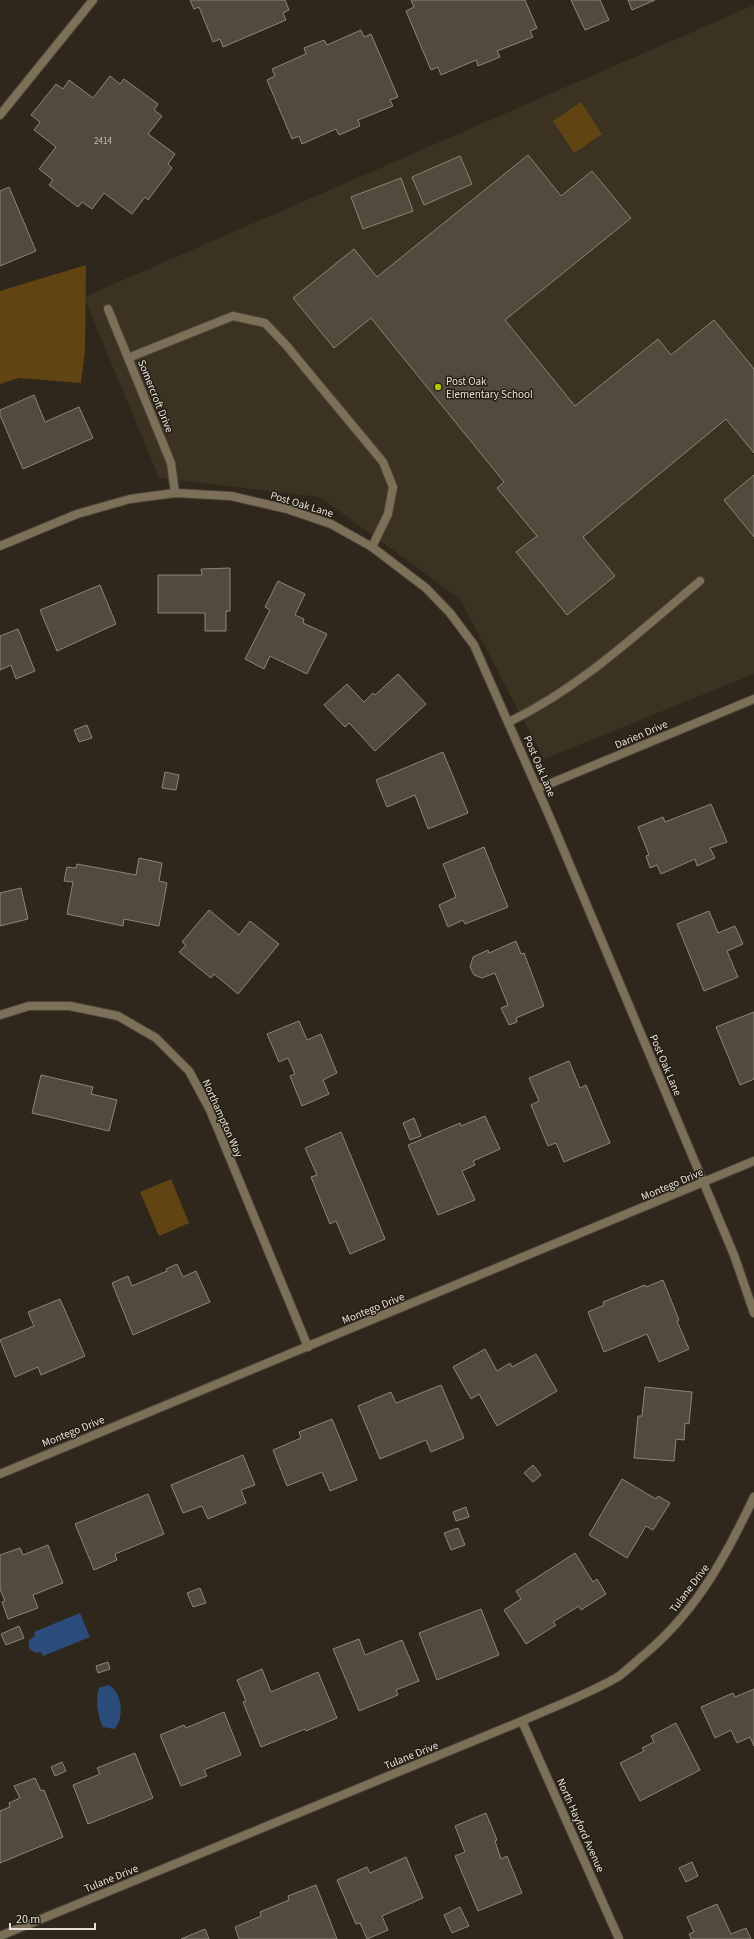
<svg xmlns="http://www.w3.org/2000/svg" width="754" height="1939" font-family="'Source Sans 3',sans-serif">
<rect width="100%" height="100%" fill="#2f271c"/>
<path fill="#3b3222" d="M754 5V674L544 759 460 599 320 497 159 478 84 297Z"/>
<g fill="#604513">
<path d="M581 102 602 134 574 153 553 121Z"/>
<path d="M86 265 85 351 81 383 19 378 0 384V291Z"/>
<path d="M171 1179 189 1223 159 1236 140 1192Z"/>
</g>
<g fill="#2c4d7b">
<path d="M80 1613 90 1637 43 1656 41 1652C32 1654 27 1649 29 1640L35 1636 34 1632Z"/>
<path d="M108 1685C122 1690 125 1720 114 1729L103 1727C98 1718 95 1698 99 1688Z"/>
</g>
<g fill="#534a3e" stroke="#8e8577">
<path d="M190 0H285L289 10 283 13 286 20 223 47 220 39 213 42 199 7 194 9Z"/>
<path d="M411 0H525L537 28 530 31 533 37 497 51 500 57 478 66 476 60 441 75 438 67 431 70 406 11 414 7Z"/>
<path d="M571 0H600L609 20 585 30Z"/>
<path d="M628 0H655L632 10Z"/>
<path d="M361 30 364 37 371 34 398 97 390 100 393 106 358 120 360 126 339 135 336 129 302 144 299 136 292 139 267 80 275 76 272 69 306 54 304 48 324 40 327 45Z"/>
<path d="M110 76 120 84 124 79 158 104 154 110 162 116 148 134 175 154 168 164 172 168 148 200 145 197 132 214 104 193 92 209 82 202 78 207 49 185 53 180 39 169 56 147 34 130 40 122 31 115 56 84 63 89 69 80 93 98Z"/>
<path d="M528 155 561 196 592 171 631 218 505 320 575 406 658 339 671 355 714 320 754 369V453L726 419 583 537 615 576 567 615 516 552 537 536 497 488 504 482 371 318 334 348 293 298 354 249 377 277Z"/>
<path d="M460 156 472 184 424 205 412 177Z"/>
<path d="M401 178 413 211 363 229 351 197Z"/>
<path d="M9 187 36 251 0 266V191Z"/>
<path d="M34 395 45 422 79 407 93 438 23 469 0 415V410Z"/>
<path d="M754 475V537L724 500Z"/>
<path d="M230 568V611H226V631H205V613H158V575H202L201 569Z"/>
<path d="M278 581 305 594 295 615 304 619 303 623 327 634 307 674 270 656 264 669 245 659 270 610 265 607Z"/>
<path d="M100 585 116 624 57 651 40 610Z"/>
<path d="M18 629 35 671 16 679 11 665 0 670V636Z"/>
<path d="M398 674 426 704 375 751 349 723 345 727 324 705 347 684 364 702 373 693 375 695Z"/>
<path d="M87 725 92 738 79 742 74 730Z"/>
<path d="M443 752 468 813 428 829 415 795 387 807 376 780Z"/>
<path d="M165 772 179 775 176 790 162 788Z"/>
<path d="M711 804 727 842 710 848 715 858 697 866 695 859 661 874 657 865 650 868 646 856 649 855 638 827 663 817 665 822Z"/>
<path d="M484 847 508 907 465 924 463 920 448 927 439 905 456 897 443 864Z"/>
<path d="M139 858 162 863 159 881 167 883 159 926 124 919 123 926 67 914 73 882 64 881 67 867 76 868 77 864 136 875Z"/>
<path d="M21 888 28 919 0 926V893Z"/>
<path d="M209 910 239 935 250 921 279 944 238 994 214 974 211 978 179 952 186 945 182 942Z"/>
<path d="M709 911 718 933 735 926 743 944 727 951 738 977 704 991 677 924Z"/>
<path d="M516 941 521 954 524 953 544 1006 516 1018 517 1022 509 1025 501 1008 508 1005 495 973 482 978 474 975 470 967 473 957 488 950 489 953Z"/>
<path d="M754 1012V1079L740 1085 716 1027Z"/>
<path d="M299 1021 307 1040 321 1034 337 1073 323 1080 329 1094 302 1106 290 1076 295 1074 288 1058 279 1062 267 1034Z"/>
<path d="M569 1061 580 1088 586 1085 610 1143 564 1162 556 1143 548 1146 531 1105 539 1101 529 1078Z"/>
<path d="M41 1075 93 1087 91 1094 117 1100 109 1131 32 1113Z"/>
<path d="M485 1116 500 1149 473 1161 475 1165 462 1171 475 1200 438 1215 408 1145 460 1123 461 1126Z"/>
<path d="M414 1118 421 1136 410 1140 403 1123Z"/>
<path d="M341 1132 385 1239 350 1254 336 1221 330 1224 311 1177 317 1175 305 1148Z"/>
<path d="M177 1264 183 1277 196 1271 210 1302 133 1335 112 1283 128 1276 132 1286 167 1271 166 1269Z"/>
<path d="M663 1280 679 1320 677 1321 689 1349 659 1362 647 1334 604 1352 588 1312 604 1305 603 1302 645 1285 646 1287Z"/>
<path d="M60 1299 85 1356 41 1375 38 1367 15 1377 0 1340 34 1326 28 1312Z"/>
<path d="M485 1349 497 1371 510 1363 512 1367 536 1354 557 1391 497 1426 479 1394 471 1399 453 1367Z"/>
<path d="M441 1385 464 1438 431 1452 426 1440 380 1459 358 1406 391 1392 396 1403Z"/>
<path d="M645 1387 692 1392 689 1424 685 1423 684 1440 676 1439 674 1461 634 1458 638 1416H642Z"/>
<path d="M332 1419 357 1480 330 1491 322 1472 287 1486 273 1450 301 1438 299 1432Z"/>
<path d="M243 1455 255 1485 241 1490 246 1503 208 1519 202 1506 183 1513 171 1485Z"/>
<path d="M533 1465 541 1475 533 1482 524 1473Z"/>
<path d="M622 1479 656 1499 658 1496 670 1503 653 1530 646 1526 627 1558 589 1535Z"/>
<path d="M148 1494 164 1534 115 1554 117 1560 94 1570 75 1524Z"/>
<path d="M466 1507 469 1517 456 1521 453 1512Z"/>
<path d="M458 1528 465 1545 451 1550 444 1533Z"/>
<path d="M48 1545 63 1583 33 1595 38 1608 8 1619 2 1602 5 1601 0 1589V1555L20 1548 23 1555Z"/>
<path d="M575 1553 593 1582 597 1579 606 1594 581 1610 579 1606 553 1622 556 1625 526 1644 504 1610 521 1599 516 1591Z"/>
<path d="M200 1588 206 1603 193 1607 187 1593Z"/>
<path d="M481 1609 499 1655 437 1680 419 1633Z"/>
<path d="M19 1626 24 1638 6 1645 1 1634Z"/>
<path d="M359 1639 365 1655 402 1640 419 1681 396 1690 398 1695 359 1711 333 1649Z"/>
<path d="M108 1662 110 1669 98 1673 96 1666Z"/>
<path d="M262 1669 271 1692 318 1672 337 1718 306 1731 305 1729 261 1747 243 1702 246 1701 237 1680Z"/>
<path d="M754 1689V1746L750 1737 737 1743 731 1730 715 1738 701 1707 733 1693 735 1697Z"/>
<path d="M224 1712 241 1755 204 1770 207 1776 181 1786 160 1735 184 1725 186 1728Z"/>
<path d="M676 1723 700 1770 640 1801 620 1763 644 1751 642 1748 654 1742 651 1736Z"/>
<path d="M135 1753 153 1798 88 1824 73 1785 100 1774 97 1768Z"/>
<path d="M62 1762 66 1771 55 1776 51 1767Z"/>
<path d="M35 1778 41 1791 44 1790 63 1837 0 1863V1811L10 1807 9 1803 20 1798 14 1786Z"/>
<path d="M486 1813 497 1840 495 1841 501 1859 507 1856 522 1893 478 1911 455 1856 465 1852 455 1826Z"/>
<path d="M406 1857 423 1898 382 1916 388 1930 367 1939 360 1923 356 1924 337 1880 367 1867 370 1873Z"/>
<path d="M692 1862 698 1876 686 1882 679 1868Z"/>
<path d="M316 1885 337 1939H239L235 1927 261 1916 260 1912 289 1900 288 1896Z"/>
<path d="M717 1904 731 1934 746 1928 751 1939H691L689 1934 694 1932 687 1917Z"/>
<path d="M460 1907 469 1926 452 1933 444 1915Z"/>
<path d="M205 1929 209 1939H181Z"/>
</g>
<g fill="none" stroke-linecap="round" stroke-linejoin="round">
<defs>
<g id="service">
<path d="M0 115 93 0"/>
<path d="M128 358 233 316 265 323 286 345 383 462 393 487 388 514 372 547"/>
<path d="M509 722C581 687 639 632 700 581"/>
</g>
<g id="minor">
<path d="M108 309 171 463 175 493"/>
<path d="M0 546 77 514 130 499 175 493 231 496 287 509 331 524 372 547 426 588 450 613 474 645 551 820 734 1255 754 1313"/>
<path d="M537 789 754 699"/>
<path d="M0 1015 29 1006H70L118 1016 156 1038 189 1071 210 1110 308 1347"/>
<path d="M0 1474 754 1161"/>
<path d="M522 1721 619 1939"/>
<path d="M0 1936 522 1721C553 1707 586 1695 616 1678 624 1673 632 1665 639 1659 695 1614 724 1560 754 1497"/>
</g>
</defs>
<use href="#service" stroke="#4c453a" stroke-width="10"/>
<use href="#minor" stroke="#4c453a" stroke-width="10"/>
<use href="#service" stroke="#7c7158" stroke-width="8"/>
<use href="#minor" stroke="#7c7158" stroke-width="8"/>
</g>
<circle fill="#afc504" stroke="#251e12" stroke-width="1.5" cx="438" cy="387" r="4"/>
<g text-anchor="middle" stroke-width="3" stroke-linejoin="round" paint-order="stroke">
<g font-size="9" fill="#c1bbb3">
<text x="103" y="144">2414</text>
</g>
<g font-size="11" fill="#e6e1da" stroke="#251e12" text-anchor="start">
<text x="446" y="385">Post Oak<tspan x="446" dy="13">Elementary School</tspan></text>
</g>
<g font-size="11" fill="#e6e1da" stroke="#251e12">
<text transform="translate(156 396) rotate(68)" y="4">Somercroft Drive</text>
<text transform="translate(302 504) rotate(17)" y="4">Post Oak Lane</text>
<text transform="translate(641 734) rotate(-23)" y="4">Darien Drive</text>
<text transform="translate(540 766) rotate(67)" y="4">Post Oak Lane</text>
<text transform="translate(666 1065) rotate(67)" y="4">Post Oak Lane</text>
<text transform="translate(223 1118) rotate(66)" y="4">Northampton Way</text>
<text transform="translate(672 1184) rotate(-23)" y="4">Montego Drive</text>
<text transform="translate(373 1308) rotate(-22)" y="4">Montego Drive</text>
<text transform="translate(73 1431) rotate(-22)" y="4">Montego Drive</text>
<text transform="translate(689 1588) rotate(-53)" y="4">Tulane Drive</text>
<text transform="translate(411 1755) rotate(-22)" y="4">Tulane Drive</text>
<text transform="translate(581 1825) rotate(66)" y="4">North Hayford Avenue</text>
<text transform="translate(111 1878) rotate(-22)" y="4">Tulane Drive</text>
</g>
</g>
<path d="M10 1923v6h85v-6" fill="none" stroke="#e6e1da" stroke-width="2"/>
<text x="16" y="1923" font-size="12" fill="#e6e1da" stroke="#251e12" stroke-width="3" paint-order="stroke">20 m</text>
</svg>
